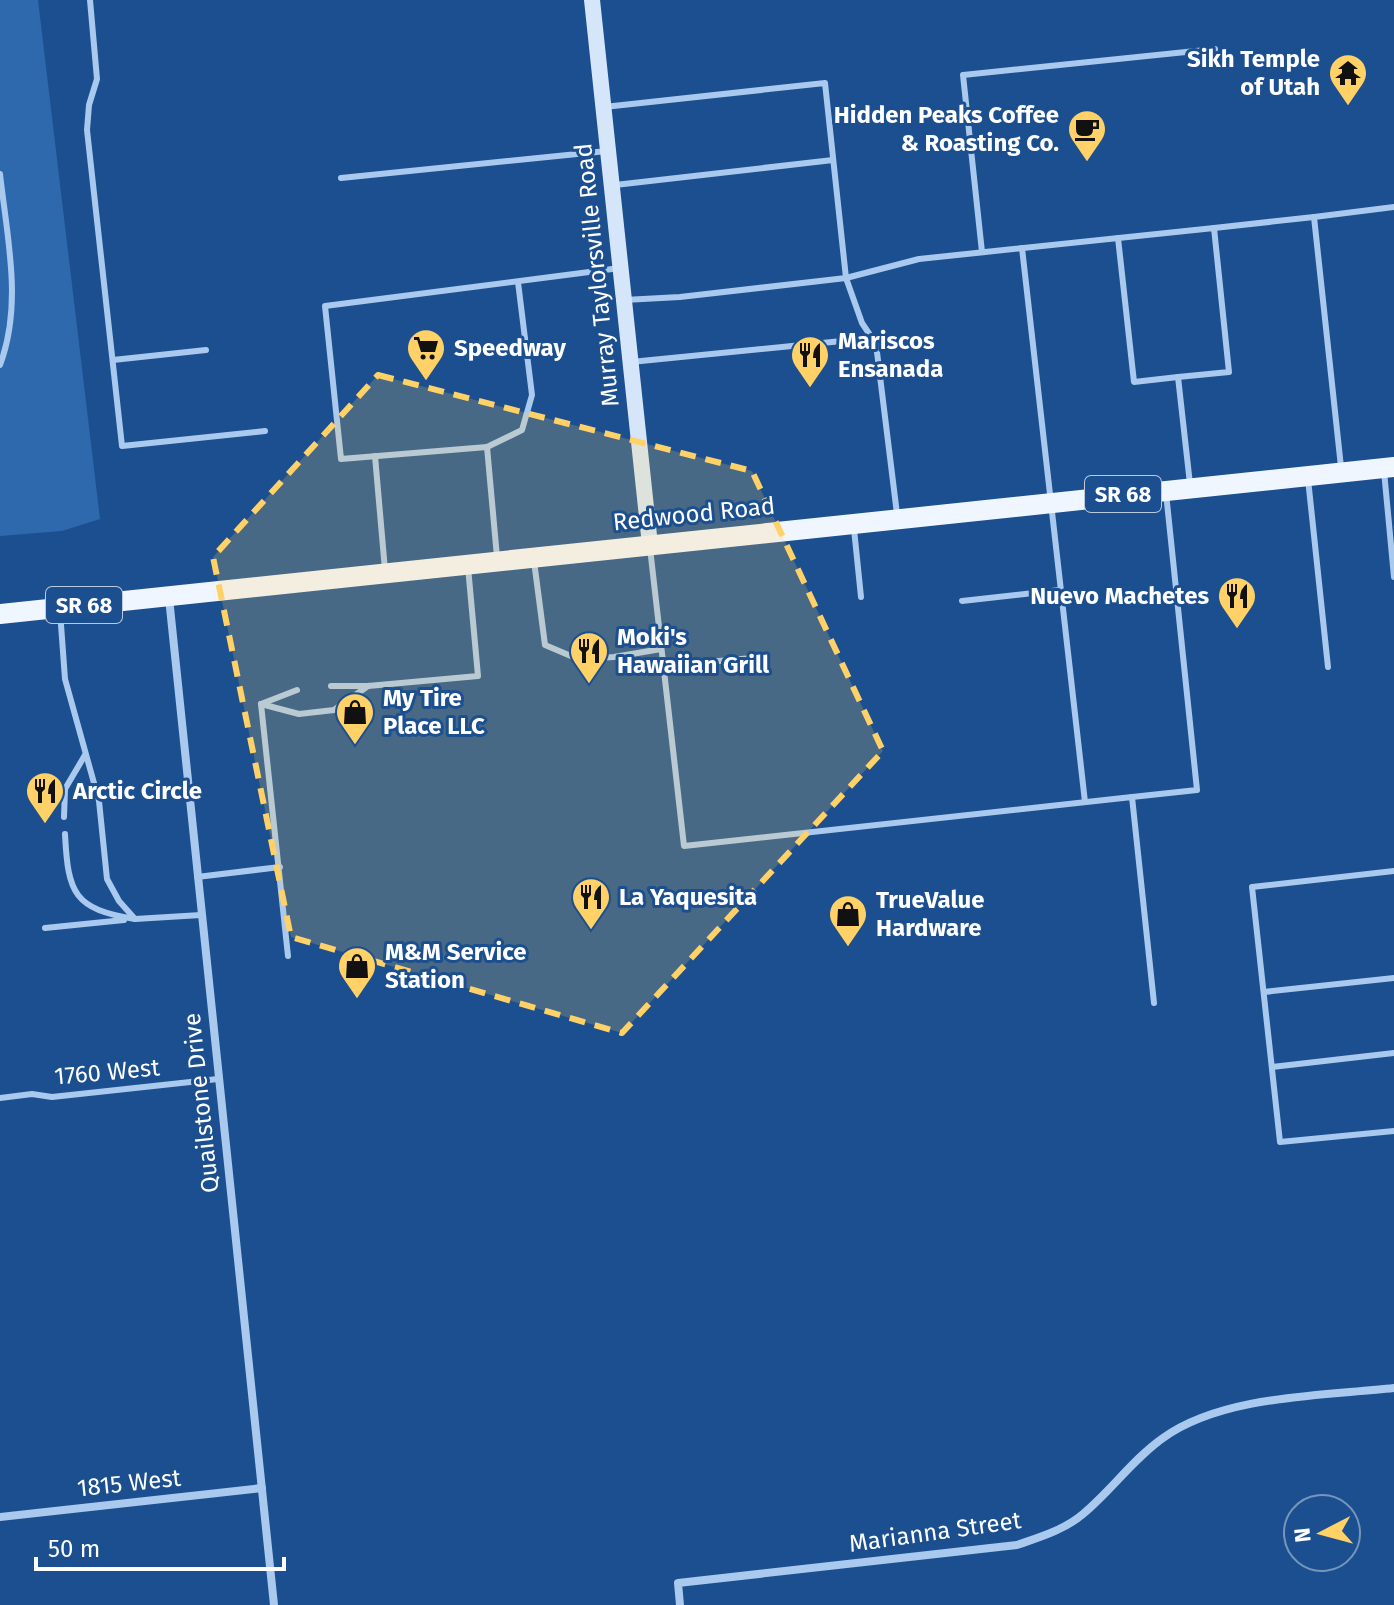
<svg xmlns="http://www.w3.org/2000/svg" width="1394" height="1605" font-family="'Fira Sans',sans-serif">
<rect width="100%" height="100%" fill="#1b4f8f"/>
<path fill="#2e69ad" d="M0 0H38L100 519 62 531 0 536Z"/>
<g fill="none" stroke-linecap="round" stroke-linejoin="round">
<g stroke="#a9c9ee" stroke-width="6">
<path d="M90 0 97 79 89 105 87 130 122 446 265 431"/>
<path d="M604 107 825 83 846 278 680 297 624 300"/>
<path d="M0 174C7 237 23 304 0 365"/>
<path d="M341 178 607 151"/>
<path d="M615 185 833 160"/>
<path d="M1214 228 1314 217"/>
<path d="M1118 238 1134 382 1178 377"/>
<path d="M1022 248 1085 802"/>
<path d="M982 252 963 75 1215 49"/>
<path d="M113 360 206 350"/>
<path d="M631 362 872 338"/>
<path d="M487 447 522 430 532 395 518 282"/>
<path d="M375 456 385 570"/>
<path d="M1341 467 1314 217 1394 207"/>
<path d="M1384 471 1394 577"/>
<path d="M1308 479 1328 667"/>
<path d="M897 514 876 344 862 323 846 278 919 259 1214 228 1229 372 1178 377 1190 484"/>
<path d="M854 529 861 597"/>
<path d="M650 548 684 846 1132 797 1154 1003"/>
<path d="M497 557 487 447 341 459 325 306 620 268"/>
<path d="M534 561 545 645 578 659 614 657 661 649"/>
<path d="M962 601 1060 590"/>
<path d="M60 611 65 679 99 801 107 879 119 901 135 919 201 915"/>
<path d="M664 666 763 657"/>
<path d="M331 686H368L478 676 468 567"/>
<path d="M261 704 288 956"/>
<path d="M261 704 299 714 334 710 368 686"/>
<path d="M261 704 297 690"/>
<path d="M1132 797 1197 790 1166 493"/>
<path d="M64 817 65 789 85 755"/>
<path d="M65 834C68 894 74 909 135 919"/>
<path d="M1394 871 1252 887 1280 1142 1394 1131"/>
<path d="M197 877 280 867"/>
<path d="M45 928 124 920"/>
<path d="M1264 992 1394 978"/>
<path d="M1272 1067 1394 1053"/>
<path d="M0 1098 32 1094 52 1097 218 1079"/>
</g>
<g stroke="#a9c9ee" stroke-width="8">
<path d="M169 598 274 1605"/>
<path d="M0 1517 262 1488"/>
<path d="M680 1605 678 1583 1017 1545C1040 1537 1064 1530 1083 1514 1111 1491 1133 1459 1163 1438 1223 1395 1322 1396 1394 1388"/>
</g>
<path stroke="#d6e6fa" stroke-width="16" d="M592 0 650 545"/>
<path stroke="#f0f6ff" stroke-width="20" d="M0 614 1394 467"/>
</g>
<path fill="#ffd166" fill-opacity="0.2" stroke="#ffd166" stroke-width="6" stroke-dasharray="16 10" stroke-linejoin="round" d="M378 375 752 471 883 751 622 1033 291 937 213 557Z"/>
<defs>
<symbol id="temple-pin" viewBox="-11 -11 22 30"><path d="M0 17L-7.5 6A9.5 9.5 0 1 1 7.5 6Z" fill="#ffd166" stroke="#1b4f8f"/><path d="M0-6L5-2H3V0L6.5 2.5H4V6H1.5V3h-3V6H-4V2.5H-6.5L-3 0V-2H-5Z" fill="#111"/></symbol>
<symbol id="cafe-pin" viewBox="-11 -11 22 30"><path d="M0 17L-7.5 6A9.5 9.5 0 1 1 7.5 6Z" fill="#ffd166" stroke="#1b4f8f"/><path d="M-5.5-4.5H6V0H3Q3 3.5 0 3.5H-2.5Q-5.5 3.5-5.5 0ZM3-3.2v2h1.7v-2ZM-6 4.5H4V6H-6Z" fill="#111"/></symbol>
<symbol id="supermarket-pin" viewBox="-11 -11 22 30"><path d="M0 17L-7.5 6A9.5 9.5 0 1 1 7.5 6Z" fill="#ffd166" stroke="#1b4f8f"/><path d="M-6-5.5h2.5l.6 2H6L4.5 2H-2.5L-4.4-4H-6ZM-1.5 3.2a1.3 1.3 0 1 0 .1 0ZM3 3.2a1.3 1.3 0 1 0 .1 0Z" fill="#111"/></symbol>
<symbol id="restaurant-pin" viewBox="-11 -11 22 30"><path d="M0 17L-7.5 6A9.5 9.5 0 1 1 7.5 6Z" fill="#ffd166" stroke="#1b4f8f"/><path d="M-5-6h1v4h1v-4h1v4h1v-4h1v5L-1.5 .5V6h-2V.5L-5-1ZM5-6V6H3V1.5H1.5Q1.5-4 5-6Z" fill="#111"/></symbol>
<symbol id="shop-pin" viewBox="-11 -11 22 30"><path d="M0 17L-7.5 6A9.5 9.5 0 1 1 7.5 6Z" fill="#ffd166" stroke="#1b4f8f"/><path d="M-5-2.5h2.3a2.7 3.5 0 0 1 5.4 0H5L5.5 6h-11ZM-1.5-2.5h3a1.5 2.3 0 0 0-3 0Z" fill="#111"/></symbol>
</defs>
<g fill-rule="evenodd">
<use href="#temple-pin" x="1326" y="51" width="44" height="60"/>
<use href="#cafe-pin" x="1065" y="107" width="44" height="60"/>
<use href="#supermarket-pin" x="404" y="326" width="44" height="60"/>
<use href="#restaurant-pin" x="788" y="333" width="44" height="60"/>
<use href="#restaurant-pin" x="1215" y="574" width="44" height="60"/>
<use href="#restaurant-pin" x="567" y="629" width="44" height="60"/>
<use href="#shop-pin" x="333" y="690" width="44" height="60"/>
<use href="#restaurant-pin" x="23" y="769" width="44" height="60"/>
<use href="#restaurant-pin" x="569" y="875" width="44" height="60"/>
<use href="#shop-pin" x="826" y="892" width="44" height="60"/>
<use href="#shop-pin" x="335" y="944" width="44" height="60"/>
</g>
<g text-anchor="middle" stroke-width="6" stroke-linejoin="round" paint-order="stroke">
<g fill="#1b4f8f" stroke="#bbcadd" stroke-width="2">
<rect x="1085" y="476" width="76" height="36" rx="6"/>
<rect x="46" y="587" width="76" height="36" rx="6"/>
</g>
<g font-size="22" font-weight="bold" fill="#fff">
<text x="1123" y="502">SR 68</text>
<text x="84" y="613">SR 68</text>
</g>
<g font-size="24" font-weight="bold" fill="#fff" stroke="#1b4f8f" text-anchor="start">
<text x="1320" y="67" text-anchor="end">Sikh Temple<tspan x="1320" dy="28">of Utah</tspan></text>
<text x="1059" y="123" text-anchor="end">Hidden Peaks Coffee<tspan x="1059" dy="28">&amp; Roasting Co.</tspan></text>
<text x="838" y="349">Mariscos<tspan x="838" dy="28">Ensanada</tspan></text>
<text x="454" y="356">Speedway</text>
<text x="1209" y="604" text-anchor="end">Nuevo Machetes</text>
<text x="617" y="645">Moki's<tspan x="617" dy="28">Hawaiian Grill</tspan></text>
<text x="383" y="706">My Tire<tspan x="383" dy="28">Place LLC</tspan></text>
<text x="73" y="799">Arctic Circle</text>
<text x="619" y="905">La Yaquesita</text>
<text x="876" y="908">TrueValue<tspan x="876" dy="28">Hardware</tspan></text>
<text x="385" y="960">M&amp;M Service<tspan x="385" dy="28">Station</tspan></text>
</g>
<g font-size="24" fill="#fff" stroke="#1b4f8f">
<text transform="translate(597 275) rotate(-96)" y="8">Murray Taylorsville Road</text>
<text transform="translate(694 514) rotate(-6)" y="8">Redwood Road</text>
<text transform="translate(107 1072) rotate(-5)" y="8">1760 West</text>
<text transform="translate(201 1103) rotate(-96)" y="8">Quailstone Drive</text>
<text transform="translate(129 1483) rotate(-6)" y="8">1815 West</text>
<text transform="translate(935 1532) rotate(-8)" y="8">Marianna Street</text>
</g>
</g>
<g transform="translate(1322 1533) rotate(264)"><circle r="38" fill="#1b4f8f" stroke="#7695bc" stroke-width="2"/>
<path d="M0-6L14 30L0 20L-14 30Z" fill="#ffd166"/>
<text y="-12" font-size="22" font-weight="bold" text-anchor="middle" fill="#ffffff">N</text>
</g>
<path d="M36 1557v12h248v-12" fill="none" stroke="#ffffff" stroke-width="4"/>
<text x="48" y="1557" font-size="24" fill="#ffffff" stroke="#1b4f8f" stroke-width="6" paint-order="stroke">50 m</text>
</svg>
